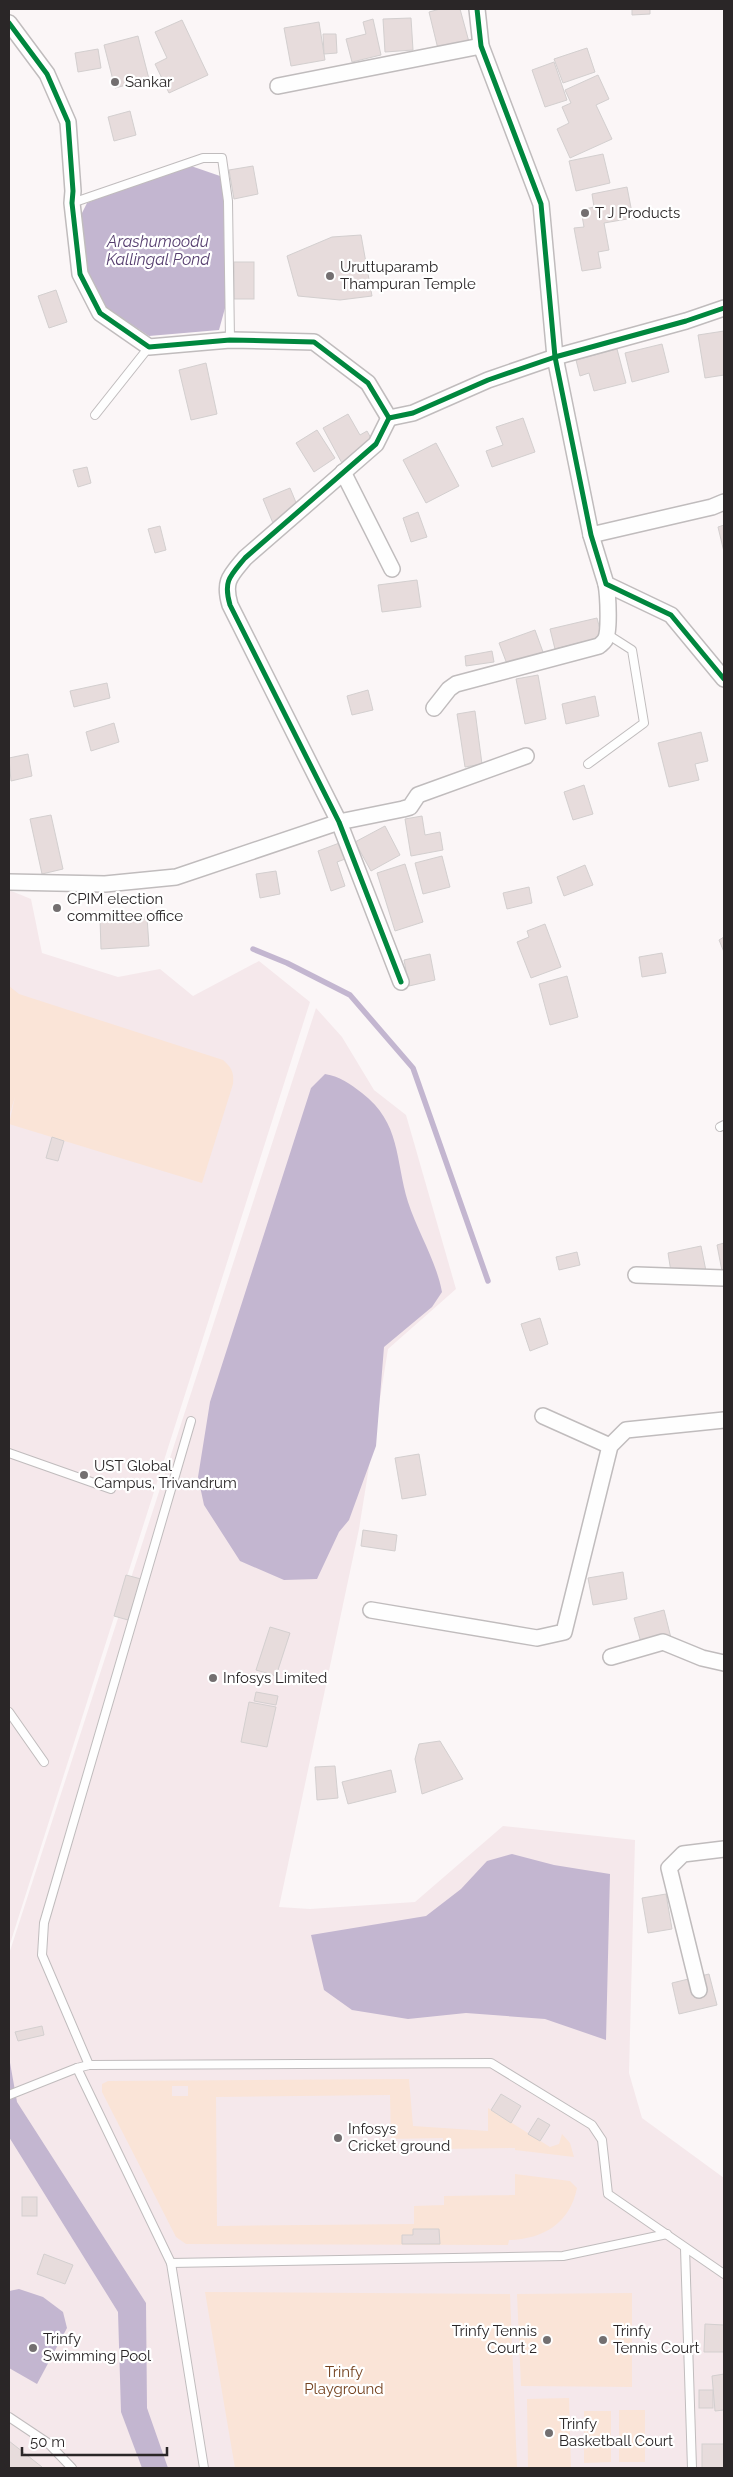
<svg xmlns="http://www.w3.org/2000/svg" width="733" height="2477" font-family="Raleway,sans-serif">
<rect width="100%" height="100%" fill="#fbf6f7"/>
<g fill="#f5e8eb">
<path d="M9 890 31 899 42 953 118 977 160 969 193 996 259 961 310 1002 9 1947Z"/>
<path d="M316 1008 342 1037 374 1090 406 1115 456 1289 388 1349 359 1529 279 1907 310 1909 415 1902 503 1826 635 1840 629 2073 642 2118 724 2178V2468H9V1954Z"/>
</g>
<g fill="#fae4d7" fill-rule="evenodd">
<path d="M9 986 19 994 223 1060C232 1068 234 1072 233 1084L202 1183 9 1124 15 1097 9 1116Z"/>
<path d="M409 2079 413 2126 488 2131V2108L550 2147 559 2144 562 2134 570 2143 574 2157 515 2150V2148L443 2149V2138L391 2139 390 2095 216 2097 217 2226 414 2224V2206L444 2205V2196L515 2195V2174L570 2181 577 2188C570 2223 544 2239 509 2240L508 2245 186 2244 176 2237 102 2092V2084L108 2081ZM172 2086H188V2096H172ZM413 2229H439L440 2244H403L402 2236 413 2235Z"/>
<path d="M205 2292 510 2294 517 2468H235Z"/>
<path d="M632 2293V2387L521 2386 517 2294Z"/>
<path d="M569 2398 571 2468H528L527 2399Z"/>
<rect x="619" y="2410" width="26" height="52"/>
<path d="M584 2411H611V2462L584 2463Z"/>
</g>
<g fill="#c3b6d0">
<path d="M191 166 220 176 229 229 230 290 219 330 149 336 104 306 82 259 79 219 87 203 134 183Z"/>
<path d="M325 1074C341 1077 349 1083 362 1093 401 1123 395 1159 408 1202 418 1233 436 1260 442 1292L432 1307 384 1347 376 1446 349 1520 339 1532 317 1579 284 1580 240 1561 204 1505 198 1477 210 1402 311 1088Z"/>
<path d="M512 1854 554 1865 610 1874 606 2040 545 2019 466 2013 408 2019 352 2010 324 1990 311 1935 426 1916 461 1889 487 1861Z"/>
<path d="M9 2057 17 2102 146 2303 147 2408 168 2468H142L121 2412 118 2312 9 2137Z"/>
<path d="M19 2289 43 2297 63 2312 67 2328 37 2384 9 2368V2291Z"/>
</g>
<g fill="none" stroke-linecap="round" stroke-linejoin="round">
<path stroke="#c3b6d0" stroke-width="5.5" d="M253 949 287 963 350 995 413 1068 488 1281"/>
</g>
<g fill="#e7dcdc" stroke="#d3cfcf">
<path d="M440 9H460L469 42 438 49 429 12Z"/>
<path d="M632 9H650V14L632 15Z"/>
<path d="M411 18 413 50 385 52 383 19Z"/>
<path d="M373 19 381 55 352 62 346 39 366 34 363 22Z"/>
<path d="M182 20 208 75 169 93 155 64 167 58 155 32Z"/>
<path d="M319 22 325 60 291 66 284 28Z"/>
<path d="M323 34H336L337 53 324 54Z"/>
<path d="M138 36 149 79 115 88 104 45Z"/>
<path d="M587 48 595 72 563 83 554 59Z"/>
<path d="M98 49 101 68 78 72 75 53Z"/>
<path d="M554 62 567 100 545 107 532 70Z"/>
<path d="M598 75 609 99 596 105 612 139 570 158 557 129 569 123 562 107 571 103 565 90Z"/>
<path d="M130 111 136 135 114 141 108 117Z"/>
<path d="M603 154 610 183 576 191 569 161Z"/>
<path d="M253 166 258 194 234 199 229 170Z"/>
<path d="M627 187 633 218 604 223 609 250 598 252 601 268 582 271 574 228 584 227 581 210 594 207 592 194Z"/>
<path d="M361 235 372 296 340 300 298 296 287 256 332 237Z"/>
<rect x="234" y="262" width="20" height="37"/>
<path d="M56 290 67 322 49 328 38 296Z"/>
<path d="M724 331V375L705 378 698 335Z"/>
<path d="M662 344 669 372 632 382 625 353Z"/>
<path d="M617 349 626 383 594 391 589 373 580 376 576 360Z"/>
<path d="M206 363 217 414 191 420 179 370Z"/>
<path d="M348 414 360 435 367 431 376 447 343 465 323 428Z"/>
<path d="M523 418 535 452 492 467 486 451 503 445 496 427Z"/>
<path d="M317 430 335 458 314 472 296 443Z"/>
<path d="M436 443 459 486 426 503 403 460Z"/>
<path d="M87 467 91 483 78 487 73 470Z"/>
<path d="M290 488 302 517 275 528 263 499Z"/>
<path d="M418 512 427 537 411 542 403 518Z"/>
<path d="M724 525V552L718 527Z"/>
<path d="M160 526 166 550 155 553 148 529Z"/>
<path d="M417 580 421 607 382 612 378 585Z"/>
<path d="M597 618 602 637 555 649 550 629Z"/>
<path d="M535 630 543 652 507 664 499 643Z"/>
<path d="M492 651 494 662 466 666 465 656Z"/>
<path d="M538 675 546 719 525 724 516 679Z"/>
<path d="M107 683 110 698 74 707 70 691Z"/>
<path d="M368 690 373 710 352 715 347 696Z"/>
<path d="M595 696 599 716 566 724 562 704Z"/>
<path d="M475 711 482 764 465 767 457 714Z"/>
<path d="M114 723 119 742 91 751 86 732Z"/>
<path d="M701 732 708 761 695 764 699 780 669 787 658 743Z"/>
<path d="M28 754 32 776 11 781 9 758Z"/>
<path d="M584 785 593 814 573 820 564 792Z"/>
<path d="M51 815 63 869 42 874 30 819Z"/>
<path d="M422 816 425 835 440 832 443 850 411 856 405 819Z"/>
<path d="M385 826 400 855 371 871 355 842Z"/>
<path d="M342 842 348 858 337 862 345 886 331 891 318 851Z"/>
<path d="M442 856 450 887 423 894 415 863Z"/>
<path d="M405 864 423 922 395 931 377 873Z"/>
<path d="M585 865 593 885 564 896 557 877Z"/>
<path d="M276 871 280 894 260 898 256 874Z"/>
<path d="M529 887 532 903 507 909 503 893Z"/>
<path d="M147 917 149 946 101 949 100 919Z"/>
<path d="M545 924 561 967 531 978 517 942 529 937 527 931Z"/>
<path d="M724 937V952L719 940Z"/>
<path d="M662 953 666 973 642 977 639 957Z"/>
<path d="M430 954 435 980 409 986 404 960Z"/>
<path d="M567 976 578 1017 550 1025 539 984Z"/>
<path d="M52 1137 64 1141 58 1161 46 1158Z"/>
<path d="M724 1243V1271H722L717 1245Z"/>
<path d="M701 1246 706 1271 672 1278 668 1253Z"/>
<path d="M577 1252 580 1265 559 1270 556 1257Z"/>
<path d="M540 1318 548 1344 530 1351 521 1324Z"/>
<path d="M419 1454 426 1495 402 1499 395 1458Z"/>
<path d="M363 1530 397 1535 395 1551 361 1546Z"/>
<path d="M623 1572 627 1599 593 1605 588 1578Z"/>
<path d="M126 1575 141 1579 128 1620 114 1616Z"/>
<path d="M664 1610 671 1638 642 1646 634 1618Z"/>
<path d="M270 1627 290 1633 276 1676 256 1670Z"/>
<path d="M256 1692 278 1696 276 1705 254 1701Z"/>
<path d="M249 1702 276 1707 267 1747 241 1742Z"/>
<path d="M440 1741 463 1779 422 1794 415 1759 419 1744Z"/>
<path d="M335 1766 338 1798 317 1800 315 1767Z"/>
<path d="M391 1770 396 1792 348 1804 342 1782Z"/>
<path d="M666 1894 672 1929 648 1933 642 1898Z"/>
<path d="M709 1974 717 2005 679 2014 672 1983Z"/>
<path d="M42 2026 44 2035 18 2041 15 2032Z"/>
<path d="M501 2094 521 2106 511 2123 491 2110Z"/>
<path d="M538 2118 550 2125 540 2141 528 2134Z"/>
<rect x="22" y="2197" width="15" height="19"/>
<path d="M413 2229H439L440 2244H402V2235H413Z"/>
<path d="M44 2254 73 2265 65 2284 37 2274Z"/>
<path d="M705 2324 724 2325V2352H704Z"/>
<path d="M724 2374V2410L715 2411 712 2376Z"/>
<rect x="699" y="2390" width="14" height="18"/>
<path d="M9 2441 42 2467 43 2468H9Z"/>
<rect x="702" y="2444" width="22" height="24"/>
</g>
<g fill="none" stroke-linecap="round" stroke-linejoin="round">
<defs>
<g id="lane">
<path d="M72 203 203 158H222L228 201 230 340"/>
<path d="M95 415 149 347"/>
<path d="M588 764 644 723 632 650 607 634"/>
<path d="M720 1127 724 1125"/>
<path d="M9 1453 111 1489"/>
<path d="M9 1712 44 1762"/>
<path d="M89 2065 42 1955 44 1923 191 1421"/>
<path d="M77 2068 171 2263 563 2256 667 2234"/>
<path d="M9 2095 77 2068 89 2065 491 2063 592 2125 602 2140 608 2194 724 2274"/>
<path d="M685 2248 692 2468"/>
<path d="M171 2263 204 2468"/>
<path d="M9 2417 48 2443 72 2468"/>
</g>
<g id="street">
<path d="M477 9 481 46 541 204 555 357 591 535 606 584 671 615 724 679"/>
<path d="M9 23 47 74 68 122 73 191 72 203 80 274 100 313 149 347 230 340 314 342 368 383 389 418 413 413 488 380 555 357 686 321 724 308"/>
<path d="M278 86 481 46"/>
<path d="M389 418 376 444 245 558C230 576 223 581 230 605L339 822 401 982"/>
<path d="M343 472 392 569"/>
<path d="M591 535 712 507 724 502"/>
<path d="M434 708 449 689 456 684 599 646C601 644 603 643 605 640 610 632 608 595 606 584"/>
<path d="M9 882 105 884 176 877 339 822 403 809 410 807 418 795 526 756"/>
<path d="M636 1275 724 1278"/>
<path d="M543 1416 610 1446"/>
<path d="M371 1610 537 1638 564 1632 610 1446 626 1430 724 1420"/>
<path d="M611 1657 663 1642 702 1658 724 1663"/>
<path d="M699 1990 669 1868 683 1854 724 1849"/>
</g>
</defs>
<use href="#lane" stroke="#c0bcbd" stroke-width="10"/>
<use href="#street" stroke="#c0bcbd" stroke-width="18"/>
<use href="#lane" stroke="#fefefe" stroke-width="8"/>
<use href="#street" stroke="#fefefe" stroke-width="15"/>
<defs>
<g id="cycleway">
<path d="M477 9 481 46 541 204 555 357 591 535 606 584 671 615 724 679"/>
<path d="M9 23 47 74 68 122 73 191 72 203 80 274 100 313 149 347 230 340 314 342 368 383 389 418 413 413 488 380 555 357 686 321 724 308"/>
<path d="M389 418 376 444 245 558C230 576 223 581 230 605L339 822 401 982"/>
</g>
</defs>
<use href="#cycleway" stroke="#fff" stroke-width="8"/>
<use href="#cycleway" stroke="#00873e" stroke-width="5"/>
</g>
<g fill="#736f70" stroke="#fff" stroke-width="2">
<circle cx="115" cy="82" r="5"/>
<circle cx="585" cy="213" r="5"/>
<circle cx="330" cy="276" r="5"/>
<circle cx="57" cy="908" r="5"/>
<circle cx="84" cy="1475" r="5"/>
<circle cx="213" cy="1678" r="5"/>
<circle cx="338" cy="2138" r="5"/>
<circle cx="547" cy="2340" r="5"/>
<circle cx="603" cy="2340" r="5"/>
<circle cx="33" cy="2348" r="5"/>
<circle cx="549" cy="2433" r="5"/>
</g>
<g text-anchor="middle" stroke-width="4.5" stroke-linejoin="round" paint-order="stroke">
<g font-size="15" fill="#2a2627" stroke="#fff" text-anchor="start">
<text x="125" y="87">Sankar</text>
<text x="595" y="218">T J Products</text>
<text x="340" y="272">Uruttuparamb<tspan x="340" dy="17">Thampuran Temple</tspan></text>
<text x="67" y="904">CPIM election<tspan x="67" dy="17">committee office</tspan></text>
<text x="94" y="1471">UST Global<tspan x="94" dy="17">Campus, Trivandrum</tspan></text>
<text x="223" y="1683">Infosys Limited</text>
<text x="348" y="2134">Infosys<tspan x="348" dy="17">Cricket ground</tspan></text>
<text x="537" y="2336" text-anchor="end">Trinfy Tennis<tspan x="537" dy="17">Court 2</tspan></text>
<text x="613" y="2336">Trinfy<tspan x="613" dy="17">Tennis Court</tspan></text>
<text x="43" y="2344">Trinfy<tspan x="43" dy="17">Swimming Pool</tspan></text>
<text x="559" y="2429">Trinfy<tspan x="559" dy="17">Basketball Court</tspan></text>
</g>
<g font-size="15" fill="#74421f" stroke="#fff">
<text x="344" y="2377">Trinfy<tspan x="344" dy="17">Playground</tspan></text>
</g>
<g font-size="16" font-style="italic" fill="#563e6f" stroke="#fff">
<text x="158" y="247">Arashumoodu<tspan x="158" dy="18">Kallingal Pond</tspan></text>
</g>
</g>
<rect width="733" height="2477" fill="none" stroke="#2a2627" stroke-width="20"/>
<path d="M22 2447v8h145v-8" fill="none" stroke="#2a2627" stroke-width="2.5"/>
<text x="30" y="2447" font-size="15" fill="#2a2627" stroke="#ffffff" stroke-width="4" paint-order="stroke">50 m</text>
</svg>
